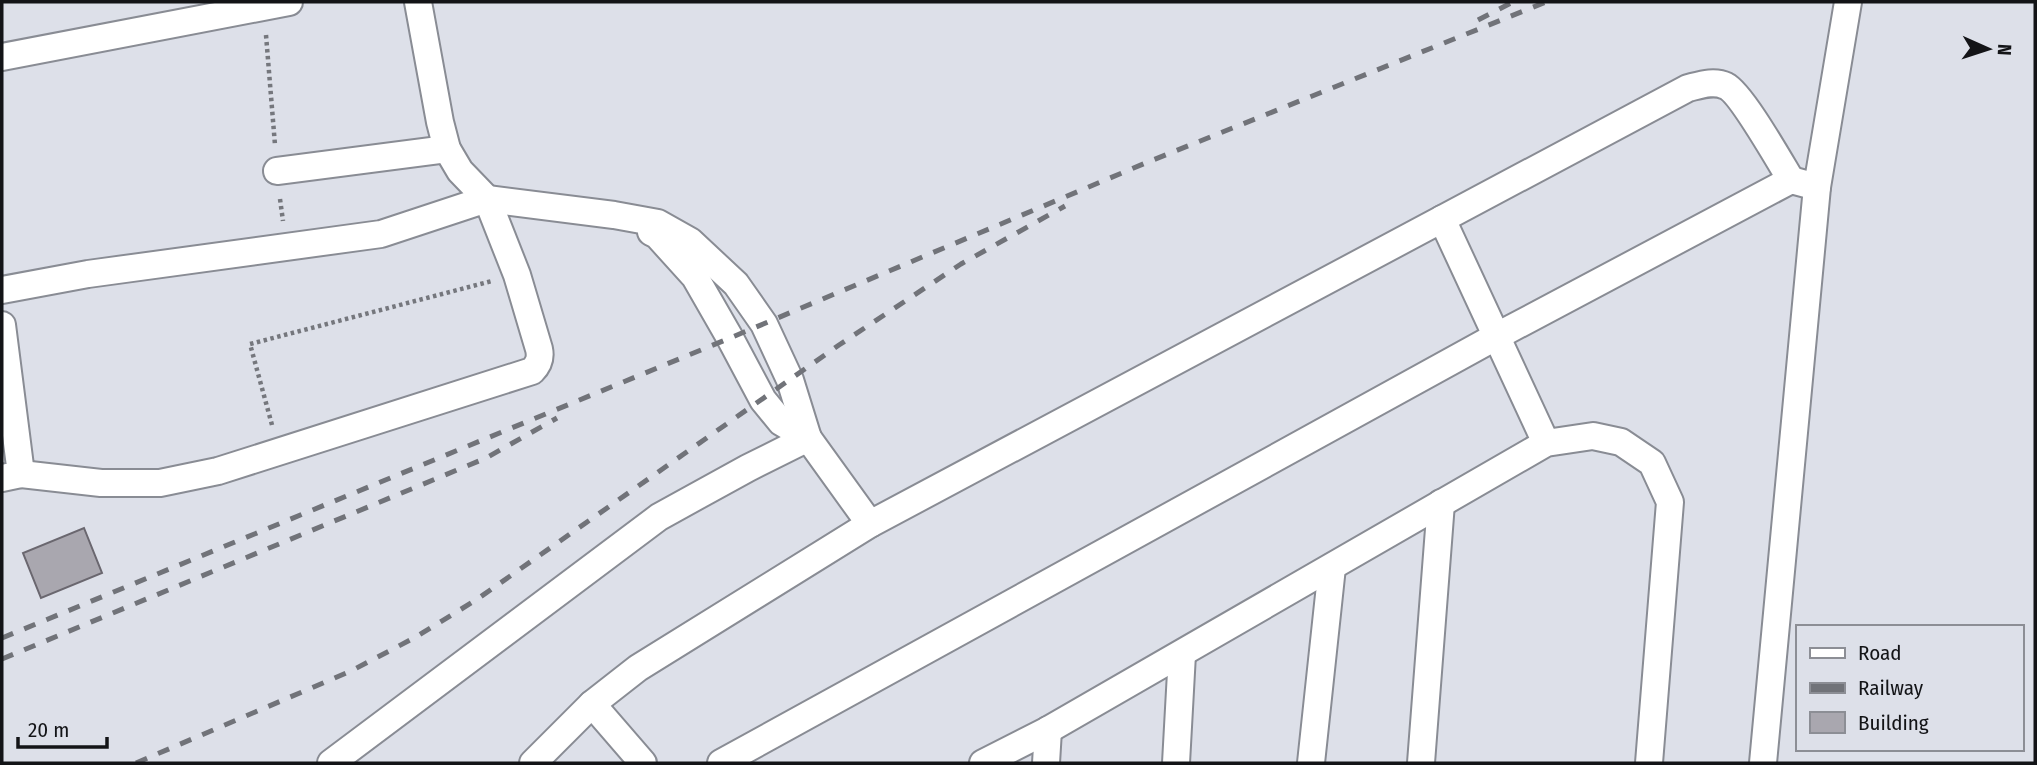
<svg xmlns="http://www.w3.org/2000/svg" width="2037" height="765" font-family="'Fira Sans Condensed',sans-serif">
<rect width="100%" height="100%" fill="#dde0e9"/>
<path fill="#a9a7af" stroke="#6a676f" stroke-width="2" d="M84 528 102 573 41 598 23 553Z"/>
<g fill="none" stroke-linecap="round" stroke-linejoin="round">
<defs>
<g id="minor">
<path d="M2 57 289 2"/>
<path d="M277 171 447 149"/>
<path d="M1442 219 1546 443"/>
<path d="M651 232 657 235 695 277 730 338 763 400 781 422 808 438"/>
<path d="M2 290 88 274 381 234 487 199 614 215 658 223 690 241 736 284 764 324 790 380 808 438 870 524"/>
<path d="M2 325 21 474 2 478"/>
<path d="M21 474 101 483H160L218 471 532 371C539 364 541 358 539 349L517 275 487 199 460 171 447 149 440 122 418 2"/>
<path d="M592 704 643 763"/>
<path d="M331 763 659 517 748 468 808 438"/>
<path d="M533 763 592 704 638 668 870 524 1688 88C1700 85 1714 80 1726 86 1741 93 1780 162 1791 180"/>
<path d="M721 763 1497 336 1791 180 1817 187"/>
<path d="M983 763 1048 730 1546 443 1593 436 1621 442 1652 463 1670 502 1649 763"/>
<path d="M1046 763 1048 730"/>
<path d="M1176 763 1182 654"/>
<path d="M1311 763 1332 567"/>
<path d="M1421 763 1441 503"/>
<path d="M1763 763 1817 187 1848 2"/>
</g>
</defs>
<use href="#minor" stroke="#898c94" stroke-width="30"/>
<g stroke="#75777d" stroke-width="4.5" stroke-dasharray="3.5 3.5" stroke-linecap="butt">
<path d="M266 35 275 145"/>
<path d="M280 199 283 221"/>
<path d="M272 425 250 344 492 281"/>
</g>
<use href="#minor" stroke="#fff" stroke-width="26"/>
<g stroke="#717379" stroke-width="5" stroke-dasharray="12 12" stroke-linecap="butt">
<path d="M1478 20 1513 2"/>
<path d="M2 638 730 338 1148 162 1546 2"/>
<path d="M2 659 486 458 557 418"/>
<path d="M136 763 351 671 414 638 476 600 839 345 961 264 1065 206"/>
</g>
</g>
<rect width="2037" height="765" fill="none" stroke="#131417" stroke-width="7"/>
<rect x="1796" y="625" width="228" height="126" fill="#dde0e9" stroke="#8c8e95" stroke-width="2"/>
<rect x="1810" y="648" width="35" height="10" fill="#ffffff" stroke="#8c8e95" stroke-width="2"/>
<text x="1858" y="660" font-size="21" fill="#131417">Road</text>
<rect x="1810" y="683" width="35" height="10" fill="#717379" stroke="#8c8e95" stroke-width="2"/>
<text x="1858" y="695" font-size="21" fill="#131417">Railway</text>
<rect x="1810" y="712" width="35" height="21" fill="#a9a7af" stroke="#8c8e95" stroke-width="2"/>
<text x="1858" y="730" font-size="21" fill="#131417">Building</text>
<g transform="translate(1988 49) rotate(93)" stroke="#dde0e9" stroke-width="5" paint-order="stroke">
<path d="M0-5L12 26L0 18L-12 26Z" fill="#131417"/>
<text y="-10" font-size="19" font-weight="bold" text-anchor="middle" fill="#131417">N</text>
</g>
<path d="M18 737v10h89v-10" fill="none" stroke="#131417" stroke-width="3.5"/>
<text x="28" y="737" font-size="21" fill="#131417" stroke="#dde0e9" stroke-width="5" paint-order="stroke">20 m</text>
</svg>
